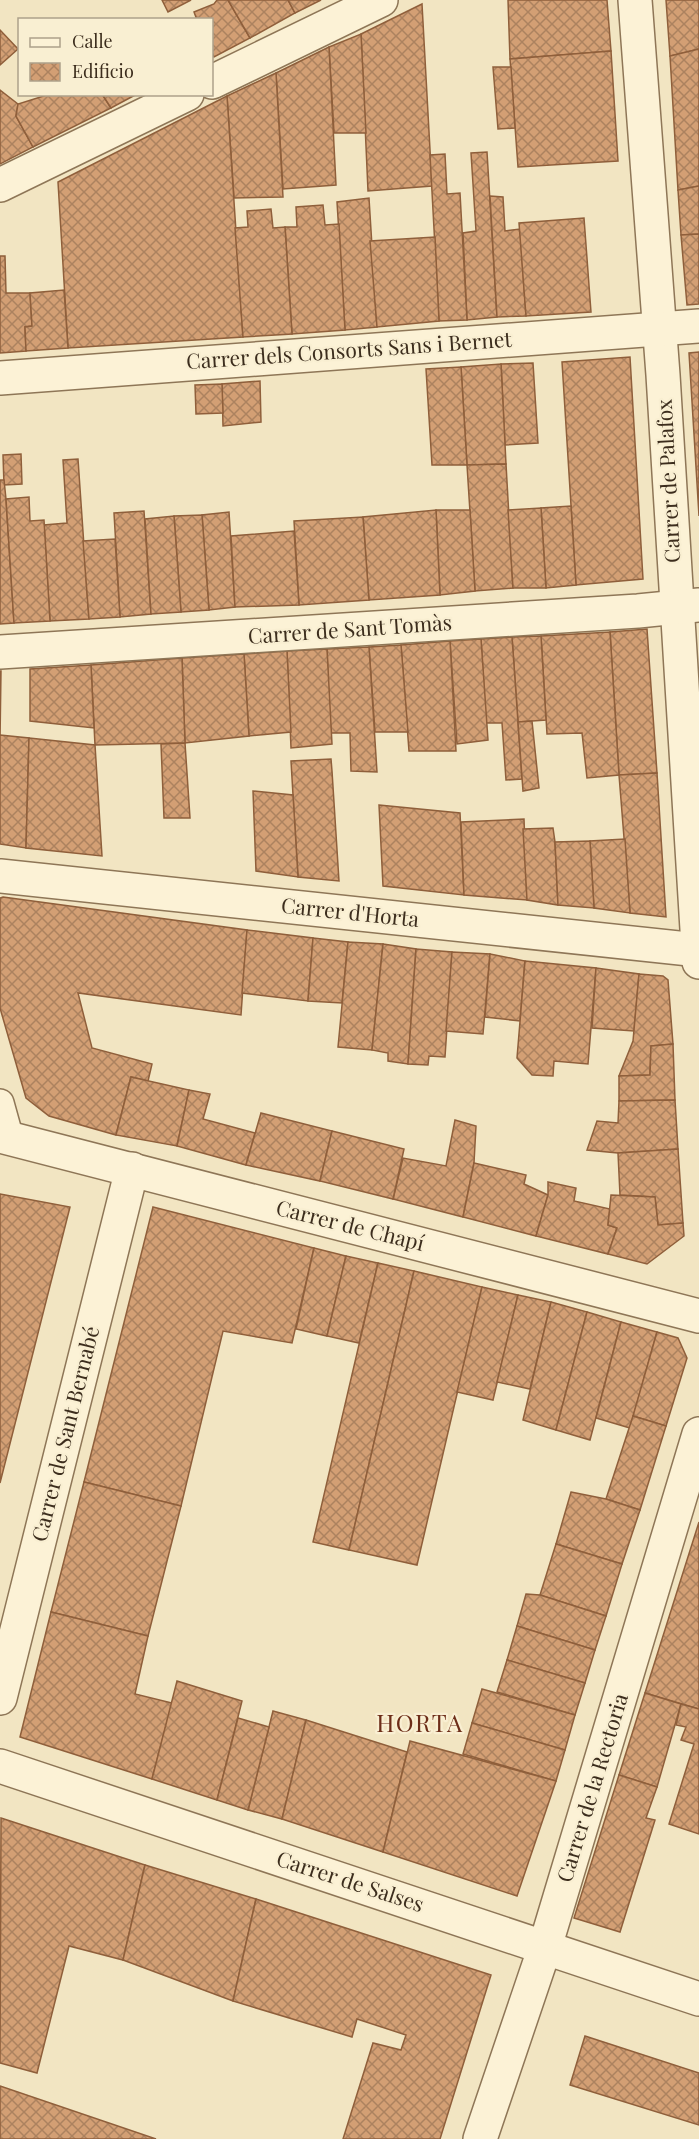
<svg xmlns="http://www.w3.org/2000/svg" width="699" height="2139" font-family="'Playfair Display',serif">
<defs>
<pattern id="building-cross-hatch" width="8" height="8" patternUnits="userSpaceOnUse" patternTransform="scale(1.5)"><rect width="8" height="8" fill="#d39f74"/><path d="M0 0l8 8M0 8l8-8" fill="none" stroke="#ac825f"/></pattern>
</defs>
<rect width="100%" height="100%" fill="#f2e5c2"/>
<g fill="url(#building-cross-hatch)" stroke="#8f5f3b" stroke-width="1.5">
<path d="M162 0H191L168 12Z"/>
<path d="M217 0H228L250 38 214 57 212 52V20H197L194 12 214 4Z"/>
<path d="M228 0H288L295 13 250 38Z"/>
<path d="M288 0H321L295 13Z"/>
<path d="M508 0H607L611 51 510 59Z"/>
<path d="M666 0H699V49L670 56Z"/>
<path d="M422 4 432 186 368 191 361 34Z"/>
<path d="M0 30 18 49 0 65Z"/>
<path d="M361 34 366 133H334L329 47Z"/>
<path d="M329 47 336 185 283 189 276 73Z"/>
<path d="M699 49V186L678 190 670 56Z"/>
<path d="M611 51 618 161 518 167 510 59Z"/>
<path d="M493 67H511L515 128 498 129Z"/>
<path d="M276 73 283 197 234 198 227 96Z"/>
<path d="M0 90 18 104 16 116 33 147 0 164Z"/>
<path d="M50 94H102L111 108 33 147 16 116 18 104Z"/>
<path d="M102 94H137L111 108Z"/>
<path d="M227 96 243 337 68 348 58 182Z"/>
<path d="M487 152 497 317 467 320 463 233 476 231 471 153Z"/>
<path d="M445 154 447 194 460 193 467 320 439 321 430 155Z"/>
<path d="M699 186V234L681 235 678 190Z"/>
<path d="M490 196 503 197 505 231 520 229 526 316 497 317Z"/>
<path d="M369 198 377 327 345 330 337 202Z"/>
<path d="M323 205 325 225 339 224 345 330 292 334 285 227H297L296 207Z"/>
<path d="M271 209 273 228 285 227 292 334 243 337 235 228 248 227 247 211Z"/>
<path d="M584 218 591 312 526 316 519 223Z"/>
<path d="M699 234V304L687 305 681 235Z"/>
<path d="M435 237 439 321 377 327 370 241Z"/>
<path d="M0 256H5L6 293H30L32 326 25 327 26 351 0 353Z"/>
<path d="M64 290 68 348 26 351 25 327 32 326 30 293Z"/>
<path d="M699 352V516L689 353Z"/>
<path d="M630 357 643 579 576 585 562 362Z"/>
<path d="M533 363 538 443 505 445 501 364Z"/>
<path d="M501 364 506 464 467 465 461 367Z"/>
<path d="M461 367 467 465H432L426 369Z"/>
<path d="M260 381 261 422 223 426 222 384Z"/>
<path d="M222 384 223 413 196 414 195 385Z"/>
<path d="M21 454 22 484 4 485 3 455Z"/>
<path d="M78 459 89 619 50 621 44 525 67 523 63 460Z"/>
<path d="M506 464 513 588 475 591 467 465Z"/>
<path d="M0 480H4L6 499 14 623 0 624Z"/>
<path d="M29 497 30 521 44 520 50 621 14 623 6 499Z"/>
<path d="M571 506 576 585 546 588 541 508Z"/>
<path d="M541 508 546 588H513L508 510Z"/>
<path d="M436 510H470L475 591 440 595Z"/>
<path d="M436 510 440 595 369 600 363 517Z"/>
<path d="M144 511 151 614 120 617 114 513Z"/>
<path d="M229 512 235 607 209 610 202 515Z"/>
<path d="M202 515 209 610 181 612 174 516Z"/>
<path d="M174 516 181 612 151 614 145 519Z"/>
<path d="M363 517 369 600 299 605 294 521Z"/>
<path d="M294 531 299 605 235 607 231 536Z"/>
<path d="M115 539 120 617 89 619 83 541Z"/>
<path d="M647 629 657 773 619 775 610 632Z"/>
<path d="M610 632 619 775 587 778 582 733 547 734 541 636Z"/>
<path d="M541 636 546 720 518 722 512 637Z"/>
<path d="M512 637 522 779 506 780 502 723H486L481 639Z"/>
<path d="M481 639 488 740 457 744 450 641Z"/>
<path d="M450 641 456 751H409L401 645Z"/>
<path d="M401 645 408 732H375L369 647Z"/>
<path d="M369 647 377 772 351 771 350 733H330L327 649Z"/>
<path d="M327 649 332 744 291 748 287 651Z"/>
<path d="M287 651 291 732 249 736 244 654Z"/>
<path d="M244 654 249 736 185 743 182 658Z"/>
<path d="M182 658 185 743 95 745 91 665Z"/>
<path d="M91 665 94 728 30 721V669Z"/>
<path d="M0 671H1L0 741Z"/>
<path d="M532 721 539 788 523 791 518 722Z"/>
<path d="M0 735 29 738 26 848 0 844Z"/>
<path d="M29 738 95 745 102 856 26 848Z"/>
<path d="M185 743 190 818H164L161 744Z"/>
<path d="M331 759 332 771 339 881 298 877 293 795 291 761Z"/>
<path d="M657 773 666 917 630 913 619 775Z"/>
<path d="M253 791 293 795 298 877 256 871Z"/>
<path d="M379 805 460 813 464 895 383 886Z"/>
<path d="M524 819 527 900 464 895 461 822Z"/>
<path d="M553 828 555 842 558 905 527 900 523 829Z"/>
<path d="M625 839 630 913 594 908 590 841Z"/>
<path d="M590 841 594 908 558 905 555 842Z"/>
<path d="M3 897 247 930 241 1015 78 993 92 1048 152 1064 148 1081 131 1077 116 1135 49 1116 26 1098 0 1008V898Z"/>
<path d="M247 930 313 938 308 1001 242 993Z"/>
<path d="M313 938 348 942 342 1003 308 1001Z"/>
<path d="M348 942 383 944 372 1050 338 1047Z"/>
<path d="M383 944 416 949 408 1064 388 1061V1053L372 1050Z"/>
<path d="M416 949 452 952 445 1057 429 1056 428 1065 408 1064Z"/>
<path d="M452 952 490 954 483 1034 446 1031Z"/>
<path d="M490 954 525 961 520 1021 485 1017Z"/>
<path d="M525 961 596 968 588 1064 554 1061 553 1076 532 1075 517 1058Z"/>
<path d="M596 968 639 974 634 1031 592 1028Z"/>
<path d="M639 974 663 976 668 980 673 1044 651 1046 650 1075 619 1076 633 1041Z"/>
<path d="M673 1044 675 1100 619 1101V1076L650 1075 651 1046Z"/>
<path d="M131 1077 189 1090 177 1146 116 1135Z"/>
<path d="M189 1090 210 1094 203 1119 255 1133 246 1165 177 1146Z"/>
<path d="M675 1100 678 1149 618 1153 587 1150 597 1121 618 1123 619 1101Z"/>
<path d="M261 1113 332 1131 320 1181 246 1165Z"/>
<path d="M455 1120 476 1126 474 1163 463 1217 393 1199 403 1158 446 1166Z"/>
<path d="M332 1131 404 1149 393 1199 320 1181Z"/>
<path d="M678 1149 683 1223 658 1225 655 1197 620 1195 618 1153Z"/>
<path d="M474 1163 526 1175 524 1184 548 1195 536 1236 463 1217Z"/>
<path d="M548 1182 576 1188 574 1201 610 1209 608 1225 617 1228 608 1254 536 1236 548 1195Z"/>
<path d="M0 1194 70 1207 0 1483Z"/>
<path d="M611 1195 655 1197 658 1225 683 1223 684 1236 647 1264 608 1254 617 1228 608 1225Z"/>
<path d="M153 1207 314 1248 292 1343 223 1331 181 1506 84 1482Z"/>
<path d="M314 1248 346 1256 327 1336 296 1329Z"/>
<path d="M346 1256 378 1263 359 1343 327 1336Z"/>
<path d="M378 1263 414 1271 349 1550 313 1542Z"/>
<path d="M414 1271 482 1287 417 1565 349 1550Z"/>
<path d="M482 1287 518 1295 493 1400 457 1392Z"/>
<path d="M518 1295 551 1302 530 1389 497 1382Z"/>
<path d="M551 1302 587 1312 556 1430 523 1420Z"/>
<path d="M587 1312 621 1322 590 1440 556 1430Z"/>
<path d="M621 1322 657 1332 630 1428 596 1418Z"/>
<path d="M657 1332 678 1338 687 1358 666 1426 633 1416Z"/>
<path d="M633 1416 666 1426 640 1510 606 1499Z"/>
<path d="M84 1482 181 1506 148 1636 51 1612Z"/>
<path d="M571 1492 606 1499 640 1510 622 1564 556 1544Z"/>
<path d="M699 1522V1709L645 1693Z"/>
<path d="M556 1544 622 1564 606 1616 540 1595Z"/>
<path d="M526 1594 540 1595 606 1616 595 1650 517 1626Z"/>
<path d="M51 1612 148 1636 135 1694 172 1703 152 1779 20 1737Z"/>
<path d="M517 1626 595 1650 585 1683 507 1660Z"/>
<path d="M507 1660 585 1683 575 1715 497 1692Z"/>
<path d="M177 1681 242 1701 217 1800 152 1779Z"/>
<path d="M482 1689 575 1715 565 1750 472 1723Z"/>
<path d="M645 1693 681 1704 657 1787 619 1775Z"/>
<path d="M681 1704 699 1709V1834L669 1824 694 1744 681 1740 686 1727 676 1725Z"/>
<path d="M273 1711 306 1720 282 1819 248 1810Z"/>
<path d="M238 1718 269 1727 248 1810 217 1800Z"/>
<path d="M306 1720 407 1752 383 1852 282 1819Z"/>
<path d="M472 1723 565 1750 556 1781 463 1754Z"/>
<path d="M410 1741 556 1781 517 1896 383 1852Z"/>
<path d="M619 1775 657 1787 646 1818 655 1820 620 1932 574 1918Z"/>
<path d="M1 1818 145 1865 123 1960 69 1946 37 2073 0 2063Z"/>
<path d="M145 1865 256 1899 233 2001 123 1960Z"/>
<path d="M256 1899 491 1975 440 2139H343L373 2043 401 2050 406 2035 357 2019 352 2037 233 2001Z"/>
<path d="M585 2036 699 2073V2125L570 2085Z"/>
<path d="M0 2086 156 2139H0Z"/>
</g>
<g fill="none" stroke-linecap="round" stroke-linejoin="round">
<defs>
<path id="lane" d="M0 1103 10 1139"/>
<g id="street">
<path d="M635 0 663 375 699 962"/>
<path d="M212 82 381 0"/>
<path d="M0 185 187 94"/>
<path d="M0 378 699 326"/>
<path d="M0 652 638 611 699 605"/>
<path d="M0 876 699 950"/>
<path d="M0 1136 699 1316"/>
<path d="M0 1698 132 1169"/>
<path d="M0 1766 699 1999"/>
<path d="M480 2139 545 1947 699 1434"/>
</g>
</defs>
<use href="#lane" stroke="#8e7657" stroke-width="30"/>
<use href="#street" stroke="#8e7657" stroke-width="36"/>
<use href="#lane" stroke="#fcf2d6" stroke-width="27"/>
<use href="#street" stroke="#fcf2d6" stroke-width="33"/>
</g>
<g text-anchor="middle" stroke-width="4.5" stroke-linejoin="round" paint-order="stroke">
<g font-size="21" fill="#3c2d1d" stroke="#f9efd2">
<text transform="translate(349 351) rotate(-4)" y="7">Carrer dels Consorts Sans i Bernet</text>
<text transform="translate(669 481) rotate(-93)" y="7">Carrer de Palafox</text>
<text transform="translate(350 630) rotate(-4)" y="7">Carrer de Sant Tomàs</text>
<text transform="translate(350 913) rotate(6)" y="7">Carrer d'Horta</text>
<text transform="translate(350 1226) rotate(14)" y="7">Carrer de Chapí</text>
<text transform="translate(66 1434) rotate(-76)" y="7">Carrer de Sant Bernabé</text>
<text transform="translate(593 1788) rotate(-73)" y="7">Carrer de la Rectoria</text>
<text transform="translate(350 1882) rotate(18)" y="7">Carrer de Salses</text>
</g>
<g font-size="24" letter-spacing="1.5" fill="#6d2d18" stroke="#f9efd2">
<text x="420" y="1732">HORTA</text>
</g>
</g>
<rect x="18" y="18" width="195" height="78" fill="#f9efd2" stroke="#ada18a" stroke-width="1.5"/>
<rect x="30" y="38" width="30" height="9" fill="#fcf2d6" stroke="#ada18a" stroke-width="1.5"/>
<text x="72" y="48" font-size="18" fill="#3c2d1d">Calle</text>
<rect x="30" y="63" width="30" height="18" fill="url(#building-cross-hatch)" stroke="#ada18a" stroke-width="1.5"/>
<text x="72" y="78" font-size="18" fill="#3c2d1d">Edificio</text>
</svg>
